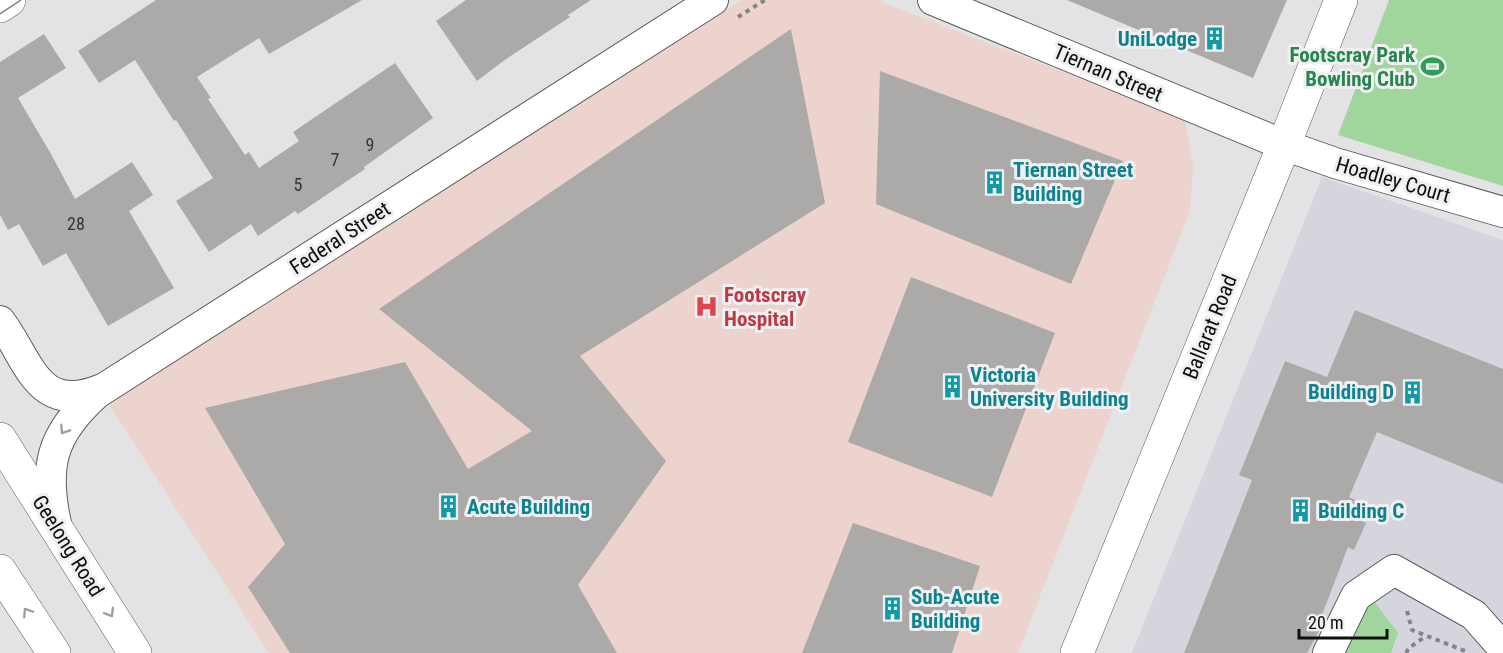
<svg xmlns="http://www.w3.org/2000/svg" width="1503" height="653" font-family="'Roboto Condensed',sans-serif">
<rect width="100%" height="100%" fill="#e3e3e5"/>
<path fill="#d5d5de" d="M1322 177 1503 240V653H1132Z"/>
<path fill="#ecd3cd" d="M742 0H882L884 3 1185 119 1193 166 1190 211 1018 653H269L108 403Z"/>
<g fill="#a0d69c">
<path d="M1389 0H1503V186L1338 135Z"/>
<path d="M1368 593 1398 633 1391 653H1344Z"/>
</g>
<g fill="#abaaa9">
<path d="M156 0H362L269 54 259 38 197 77 211 98 208 99 245 155 249 152 259 168 299 141 293 132 395 63 433 118 364 167 365 169 298 214 295 211 258 236 251 224 209 252 176 201 213 178 176 120 174 121 135 60 99 83 78 51Z"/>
<path d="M466 0H591L568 15 570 17 506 59 477 81 436 21Z"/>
<path d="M1067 0H1287L1253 78Z"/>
<path d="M791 29 825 203 580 356 666 461 578 585 617 653H290L248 587 285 544 205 408 405 362 468 469 532 431 379 309Z"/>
<path d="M44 34 66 68 18 98 51 154 75 199 132 162 153 195 129 211 174 288 108 326 66 253 43 266 19 224 8 230 0 215V62Z"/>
<path d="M880 71 1123 161 1071 284 876 204Z"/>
<path d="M911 277 1055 333 992 497 848 442Z"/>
<path d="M1355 310 1503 369V484L1377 432 1349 497 1364 504 1358 519 1366 523 1354 550 1348 547 1320 620 1324 622 1307 653H1184L1252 480 1239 475 1285 361 1327 377Z"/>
<path d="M853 523 980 566 952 653H802Z"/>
</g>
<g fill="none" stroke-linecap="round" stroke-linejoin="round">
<defs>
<g id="street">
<path d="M933 0 1284 145 1335 163 1503 212"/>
<path d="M0 321C30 361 37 416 102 389"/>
<path d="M57 528C43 468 50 435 97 393L713 0"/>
<path d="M1328 653 1356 596 1394 570 1474 615 1503 648"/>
</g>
<path id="secondary" d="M0 6 9 0"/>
<g id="highway">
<path d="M0 439 135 653"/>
<path d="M0 571 54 653"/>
<path d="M1077 653 1284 145 1341 0"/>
</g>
</defs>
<use href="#street" stroke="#5b5c5d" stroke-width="32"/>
<use href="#secondary" stroke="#5b5c5d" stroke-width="34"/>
<use href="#highway" stroke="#5b5c5d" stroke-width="34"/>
<g stroke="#858586" stroke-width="4" stroke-dasharray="4.5 4.5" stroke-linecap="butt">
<path d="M738 17 765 0"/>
<path d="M1407 611 1412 630 1465 651"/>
<path d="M1406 653 1409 648 1426 636"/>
</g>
<use href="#street" stroke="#fff" stroke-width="30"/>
<use href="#secondary" stroke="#fff" stroke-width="33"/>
<use href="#highway" stroke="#fff" stroke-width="33"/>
<path stroke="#808081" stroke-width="1.5" d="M0 14 21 0"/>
</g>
<defs><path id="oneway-chevron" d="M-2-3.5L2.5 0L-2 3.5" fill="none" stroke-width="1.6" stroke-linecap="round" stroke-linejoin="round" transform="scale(1.5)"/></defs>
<g stroke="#9f9f9f">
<use href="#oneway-chevron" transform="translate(64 430) rotate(123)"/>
<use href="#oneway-chevron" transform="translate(27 612) rotate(-123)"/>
<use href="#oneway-chevron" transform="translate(110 613) rotate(58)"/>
</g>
<defs>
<symbol id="building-bare" viewBox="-9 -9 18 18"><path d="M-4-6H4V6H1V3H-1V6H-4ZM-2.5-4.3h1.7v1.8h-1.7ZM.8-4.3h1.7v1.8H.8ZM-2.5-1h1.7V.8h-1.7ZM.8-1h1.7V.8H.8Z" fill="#0f9aa8" stroke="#f0f0f2" stroke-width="2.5" paint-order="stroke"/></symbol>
<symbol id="stadium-bare" viewBox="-9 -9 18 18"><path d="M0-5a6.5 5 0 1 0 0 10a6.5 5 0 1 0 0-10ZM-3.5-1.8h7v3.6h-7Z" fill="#2e9e5b" stroke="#f0f0f2" stroke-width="2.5" paint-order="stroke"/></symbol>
<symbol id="hospital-bare" viewBox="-9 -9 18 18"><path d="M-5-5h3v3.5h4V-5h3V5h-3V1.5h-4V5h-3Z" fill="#e0444e" stroke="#f0f0f2" stroke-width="2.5" paint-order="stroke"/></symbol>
</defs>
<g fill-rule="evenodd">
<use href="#building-bare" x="1198" y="22" width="33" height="33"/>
<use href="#stadium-bare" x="1416" y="50" width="33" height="33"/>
<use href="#building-bare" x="978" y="166" width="33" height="33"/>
<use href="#hospital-bare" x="690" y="290" width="33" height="33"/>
<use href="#building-bare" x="936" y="370" width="33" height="33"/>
<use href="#building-bare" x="1396" y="376" width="33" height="33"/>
<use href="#building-bare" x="432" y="490" width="33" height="33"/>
<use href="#building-bare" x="1284" y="494" width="33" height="33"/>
<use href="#building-bare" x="876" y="592" width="33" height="33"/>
</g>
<g text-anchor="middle" stroke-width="6" stroke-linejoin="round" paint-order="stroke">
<g font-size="18" fill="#363636">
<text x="370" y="151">9</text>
<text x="335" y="166">7</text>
<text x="298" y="191">5</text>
<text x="76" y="230">28</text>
</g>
<g font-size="21" font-weight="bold" fill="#0d838f" stroke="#f0f0f2" text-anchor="start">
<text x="1197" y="46" text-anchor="end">UniLodge</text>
<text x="1013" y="177">Tiernan Street<tspan x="1013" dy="24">Building</tspan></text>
<text x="970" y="382">Victoria<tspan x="970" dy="24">University Building</tspan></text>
<text x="1394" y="399" text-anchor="end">Building D</text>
<text x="467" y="514">Acute Building</text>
<text x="1318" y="518">Building C</text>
<text x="911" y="604">Sub-Acute<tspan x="911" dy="24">Building</tspan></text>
</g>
<g font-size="21" font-weight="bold" fill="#27864d" stroke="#f0f0f2" text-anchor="end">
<text x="1415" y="62">Footscray Park<tspan x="1415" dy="24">Bowling Club</tspan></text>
</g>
<g font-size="21" fill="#0f0f0f" stroke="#f0f0f2">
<text transform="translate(1108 73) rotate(23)" y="7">Tiernan Street</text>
<text transform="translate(1393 180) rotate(16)" y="7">Hoadley Court</text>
<text transform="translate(340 238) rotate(-33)" y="7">Federal Street</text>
<text transform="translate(1210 327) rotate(-68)" y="7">Ballarat Road</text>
<text transform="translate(68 546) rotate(58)" y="7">Geelong Road</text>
</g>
<g font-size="21" font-weight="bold" fill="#be3a42" stroke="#f0f0f2" text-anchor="start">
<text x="724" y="302">Footscray<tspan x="724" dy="24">Hospital</tspan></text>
</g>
</g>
<path d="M1299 629v9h88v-9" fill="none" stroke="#0f0f0f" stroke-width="3"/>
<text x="1308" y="629" font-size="18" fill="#0f0f0f" stroke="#f0f0f2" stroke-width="4.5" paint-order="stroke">20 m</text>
</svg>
